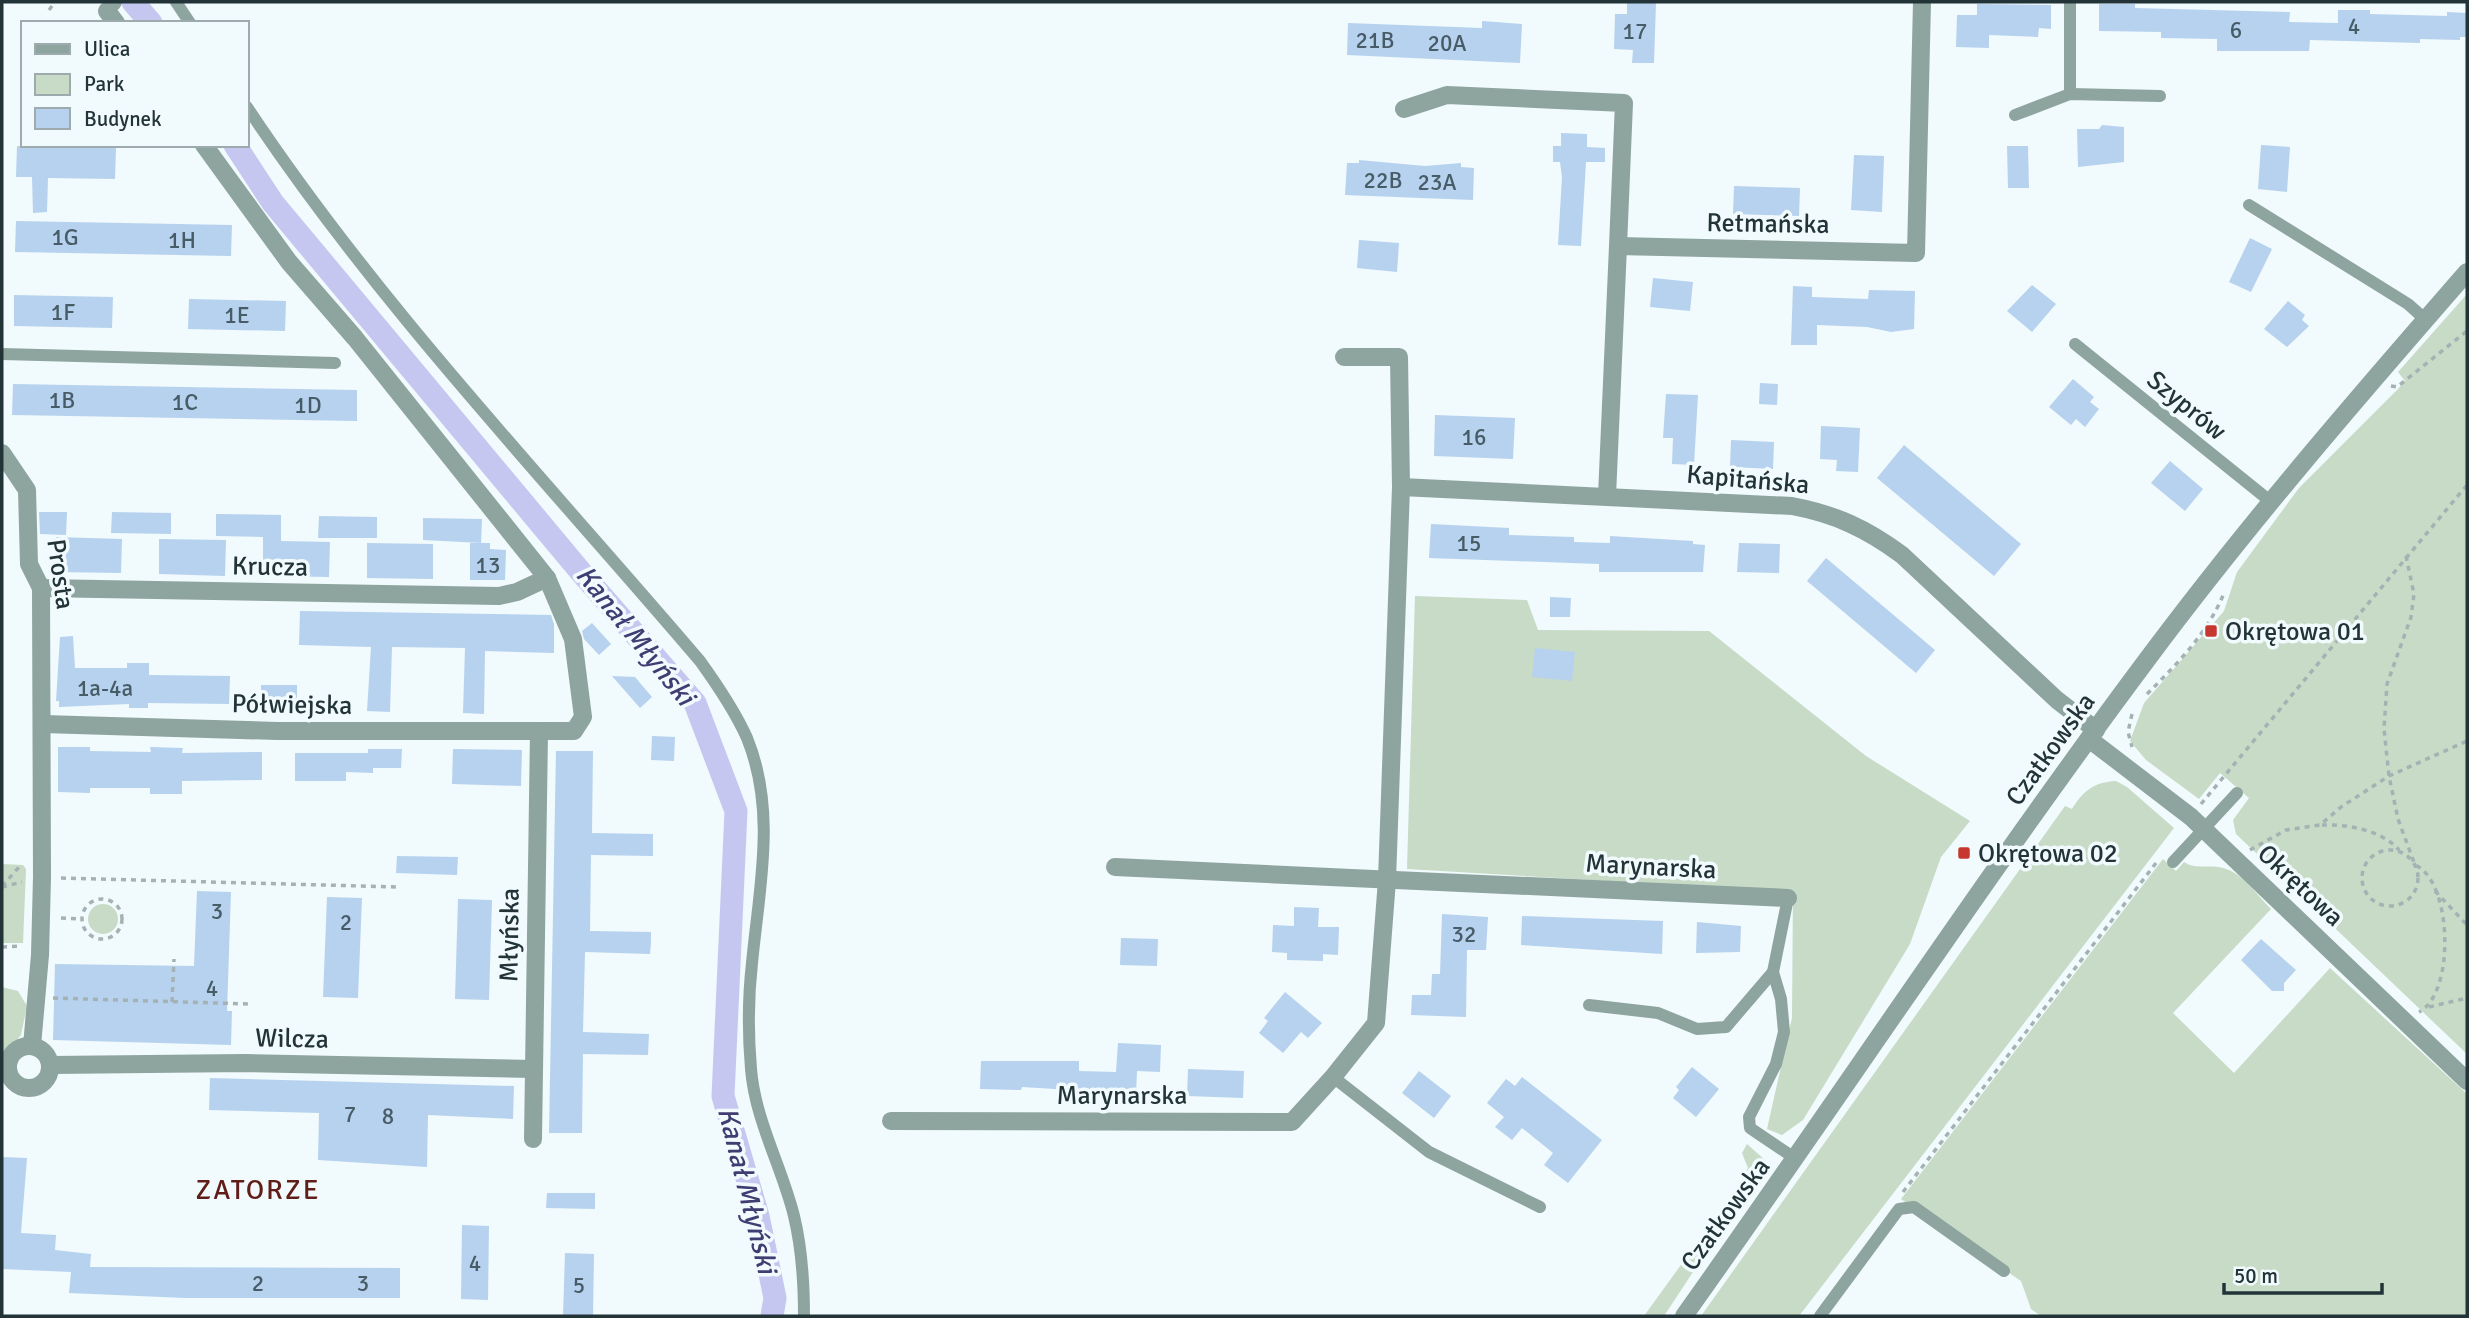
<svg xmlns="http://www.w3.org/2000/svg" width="2469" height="1318" font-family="Signika,sans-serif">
<rect width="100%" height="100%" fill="#f1fafc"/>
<g fill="#c7dbc7">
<path d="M2467 294V1054L2236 834 2233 820 2249 798 2220 773 2199 799 2146 760 2130 741 2144 703 2224 611 2237 572 2299 488 2397 390 2405 381 2398 372Z"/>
<path d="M1415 596 1527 600 1538 630 1709 631 1866 756 1970 821 1941 857 1910 944 1803 1120 1782 1135 1767 1129 1792 1018 1793 892 1407 869Z"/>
<path d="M2116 781 2127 787 2174 828 1799 1316H1701L2065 806 2072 809C2083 791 2094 782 2116 781Z"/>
<path d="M2163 859 2176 871 2184 862C2196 870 2209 864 2223 868 2243 873 2257 895 2271 909L2173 1013 2234 1073 2330 968 2467 1094V1316H2041L2031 1309 2021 1281 1901 1199Z"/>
<path d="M2 864 23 865 26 869 23 943H2Z"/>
<circle cx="103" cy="919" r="15"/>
<path d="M2 987 18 991 27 1006 21 1035 2 1057Z"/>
<path d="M1747 1144 1766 1161 1664 1316H1644L1738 1186 1748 1168 1742 1153Z"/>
</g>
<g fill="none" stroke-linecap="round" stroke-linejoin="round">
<g stroke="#c6c7f1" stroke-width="23">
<path d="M133 2 151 23"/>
<path d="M235 145 273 203 580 571 695 703 736 811 723 1096 758 1216 775 1298 772 1316"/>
</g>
</g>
<g fill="#b7d2ee">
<path d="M1627 2 1656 3 1654 63H1632L1633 50 1614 49 1615 14H1627Z"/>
<path d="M1977 4 2051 5V29L2039 28 2038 37 1989 35V48L1956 47 1957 15H1977Z"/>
<path d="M2099 4H2135V8L2290 12 2289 22 2338 23V10H2370V14L2447 16V12L2467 13V37H2460V40L2420 39V43L2310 40 2309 51H2217V39L2161 38V32L2099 31Z"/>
<path d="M1482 21 1522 24 1520 63 1347 55 1348 23 1482 28Z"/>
<path d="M2102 125 2124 127V162L2078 167 2077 129H2099Z"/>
<path d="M1561 133 1587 134V147L1605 148V162H1586L1581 246 1558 245 1562 177 1560 162H1553V146H1561Z"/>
<path d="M2261 145 2290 147 2287 192 2258 189Z"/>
<path d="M17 146 116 148 115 179 48 178 47 212 33 213 32 177H16Z"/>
<path d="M2007 146H2028L2029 188H2008Z"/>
<path d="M1854 155 1884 156 1882 212 1851 210Z"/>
<path d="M1359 160 1425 166 1461 163V167L1474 168 1473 200 1345 195 1347 163H1359Z"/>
<path d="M1734 186 1800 188 1799 216 1733 214Z"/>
<path d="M16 221 232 225 231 256 15 252Z"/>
<path d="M2250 238 2272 249 2251 292 2229 282Z"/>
<path d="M1359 240 1399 243 1397 272 1357 268Z"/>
<path d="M1653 278 1693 282 1690 311 1650 307Z"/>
<path d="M2032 285 2056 304 2032 332 2007 311Z"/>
<path d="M1793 286 1812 287V297L1868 299 1869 290 1915 291 1914 329 1891 332 1867 327 1817 325V345H1791Z"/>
<path d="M14 295 113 297 112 328 14 326Z"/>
<path d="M189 299 286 301 285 331 188 329Z"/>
<path d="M2288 301 2305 315 2302 320 2309 326 2287 347 2264 329Z"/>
<path d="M2073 379 2094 397 2090 402 2099 409 2085 427 2076 419 2071 425 2049 407Z"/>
<path d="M1760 383 1778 384 1777 405 1759 404Z"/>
<path d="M13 384 357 390V421L12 415Z"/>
<path d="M1666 394 1698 395 1694 465 1672 464 1673 438H1663Z"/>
<path d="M1435 415 1515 418 1513 459 1434 456Z"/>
<path d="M1821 426 1860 428 1858 472 1836 471 1837 460 1820 459Z"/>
<path d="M1731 440 1774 442 1773 469 1730 467Z"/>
<path d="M1904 445 2021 544 1994 576 1877 478Z"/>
<path d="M2170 461 2203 489 2185 511 2151 483Z"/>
<path d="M39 512H67L66 535 40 534Z"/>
<path d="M112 512 171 513V534L111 533Z"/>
<path d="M216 514 281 515V541L330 542 329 577 263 576V537L216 536Z"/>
<path d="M319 516 377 517V538H318Z"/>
<path d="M423 518 482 519 481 543 423 540Z"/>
<path d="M1431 524 1509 528V535L1574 537V542L1610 543V536L1693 541V544L1705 545 1703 572H1599V564L1429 558Z"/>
<path d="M56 537 122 539 121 573 55 572Z"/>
<path d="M159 539 226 540 225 576 159 574Z"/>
<path d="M367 543 433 544V579L367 578Z"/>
<path d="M470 543H490V549L506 550 505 580H470Z"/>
<path d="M1739 543 1780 544 1779 573 1737 572Z"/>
<path d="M1826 558 1935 650 1916 673 1807 581Z"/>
<path d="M1550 597 1571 598 1570 617H1550Z"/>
<path d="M300 611 551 615 554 624V653L485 651 484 714 463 713 465 648 392 647 390 712 367 711 371 647 299 645Z"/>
<path d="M592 623 611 644 599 655 584 639 582 631Z"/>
<path d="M73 636 75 668H127V663H149V675L230 676 229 704 148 703V708H129V704L59 707V701H56L60 637Z"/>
<path d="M1535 648 1575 652 1572 681 1532 677Z"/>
<path d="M612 676 635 677 652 697 640 708Z"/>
<path d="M261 685H297V705L261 704Z"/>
<path d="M652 736 675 737 674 761 651 760Z"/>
<path d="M58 747H90V751L151 752 150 747 183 748 182 753 262 752V780L182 781V794H150V788H90V793L58 792Z"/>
<path d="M368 749H402L401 768H373V773L346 772V781H295V753H368Z"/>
<path d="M453 749 522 750 521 786 452 784Z"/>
<path d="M556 751H593L592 833 653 834V856L591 855 590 931 651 932V943L650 954 585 952 583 1032 649 1034 648 1055 583 1054 582 1133H549Z"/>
<path d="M397 856 458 857 457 875 396 873Z"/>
<path d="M197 891 231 892 227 1011H232L231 1045 53 1040 55 964 194 966Z"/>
<path d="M327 897 362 898 358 998 323 997Z"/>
<path d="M458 899 492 900 489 1000 455 999Z"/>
<path d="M1294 907 1319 908 1318 927H1339L1338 955 1323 954V961L1287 960V953L1272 952 1273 925 1294 926Z"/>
<path d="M1442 914 1488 917 1486 950H1467L1466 1017 1411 1015 1412 995H1431L1432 974H1440Z"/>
<path d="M1522 916 1663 921 1662 954 1521 945Z"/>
<path d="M1697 922 1741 926 1740 952 1696 953Z"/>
<path d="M1121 938 1158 939 1157 966 1120 965Z"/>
<path d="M2261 939 2296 970 2284 983V991H2272L2241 960Z"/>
<path d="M1285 992 1322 1023 1308 1038 1301 1032 1283 1053 1259 1033 1268 1021 1264 1018Z"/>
<path d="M1118 1043 1161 1045 1160 1072 1137 1071 1136 1094 1022 1087 1021 1090 980 1089 981 1061H1079V1071L1116 1072Z"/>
<path d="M1692 1067 1719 1089 1696 1117 1673 1098 1679 1090 1676 1087Z"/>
<path d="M1188 1069 1244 1071 1243 1098 1187 1096Z"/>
<path d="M1419 1071 1451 1096 1434 1118 1402 1093Z"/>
<path d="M1522 1077 1602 1140 1568 1183 1544 1165 1553 1153 1522 1128 1512 1140 1495 1127 1504 1117 1487 1103 1506 1079 1515 1086Z"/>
<path d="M210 1078 514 1086 513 1119 428 1115 427 1167 318 1160 319 1113 209 1110Z"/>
<path d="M2 1157 27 1158 21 1233 56 1235 55 1250 91 1254 90 1267 400 1268V1298H185L69 1293 71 1272 2 1269Z"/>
<path d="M547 1193H595V1209L546 1208Z"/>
<path d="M462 1225 489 1226 488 1300 461 1299Z"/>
<path d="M565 1253 594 1254 593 1316H563Z"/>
</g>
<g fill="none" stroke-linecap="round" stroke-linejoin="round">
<g stroke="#a5b2b4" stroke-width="3.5" stroke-dasharray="5 5" stroke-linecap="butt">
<path d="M49 10 55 2"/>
<path d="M2391 386 2397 387 2467 331"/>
<path d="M2406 556 2414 594 2411 617 2387 684 2384 729 2389 776 2398 819 2415 865C2452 880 2456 993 2419 1012"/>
<path d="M2147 694C2177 664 2208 633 2224 593"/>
<path d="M2132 714 2128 732 2132 747"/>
<path d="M2201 804 2467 485"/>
<path d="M2322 825C2347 824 2382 830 2399 850"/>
<path d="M2250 850 2286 830 2320 825 2341 807 2389 776 2467 741"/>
<circle cx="2390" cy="878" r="28"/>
<path d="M61 878 398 887"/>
<path d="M2 886 21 865"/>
<path d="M2 887 22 882"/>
<path d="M2435 891 2467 925"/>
<circle cx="102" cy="919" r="20"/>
<path d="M61 918 83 919"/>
<path d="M2 947 22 946"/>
<path d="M53 998 249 1004"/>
<path d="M172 1002 174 959"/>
<path d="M2429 1007 2467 998"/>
<path d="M1903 1192 2156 863"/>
</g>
<g stroke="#8ea49e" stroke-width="12">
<path d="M176 2 190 23"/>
<path d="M2070 94V2"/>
<path d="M247 107C379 306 546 480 700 661 718 686 735 711 747 738 777 812 759 888 752 963 748 998 748 1034 751 1069 755 1120 782 1167 794 1216 802 1249 804 1283 804 1316"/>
<path d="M2015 115 2070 94 2160 96"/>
<path d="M2249 205 2408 304 2426 320"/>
<path d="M2075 344 2270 501"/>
<path d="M2 354 335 363"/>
<path d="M2173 862 2237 793"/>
<path d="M1788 898 1773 972 1781 999 1784 1032 1776 1064 1749 1117 1750 1128 1796 1159"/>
<path d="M1589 1005 1658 1013 1697 1029 1726 1027 1773 972"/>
<path d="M1333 1077 1429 1152 1540 1207"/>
<path d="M1820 1316 1899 1209 1914 1207 2004 1271"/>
</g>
<path stroke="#8ea49e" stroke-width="18" d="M112 3 113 2"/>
<g stroke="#8ea49e" stroke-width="18">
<path d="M107 11 116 23"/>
<path d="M1404 109 1447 95 1624 103 1618 246"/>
<path d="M2 453 27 490 29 564 41 588 42 877 40 955 32 1046"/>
<path d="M1401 487 1792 506C1835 514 1867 529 1902 555L2057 700 2096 730"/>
<path d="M1607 496 1618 246 1916 253 1922 2"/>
<path d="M41 588 499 596 517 592 547 578 355 338 289 262 204 145"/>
<path d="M43 724 277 731H574L583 717 573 639 547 578"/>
<path d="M2089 739 2191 817 2467 1081"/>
<path d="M1115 867 1788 898"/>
<circle cx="29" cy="1067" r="21"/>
<path d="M51 1065 245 1063 533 1069"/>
<path d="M891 1121 1292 1122 1333 1077 1376 1023 1387 880 1401 487 1399 357H1344"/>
<path d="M533 1139 539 732"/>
</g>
<path stroke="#8ea49e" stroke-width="18" d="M1684 1316C1840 1097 1988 872 2149 657 2249 523 2358 397 2467 272"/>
</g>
<g fill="#c6382f" stroke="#f1fafc" stroke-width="2.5">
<rect x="2204" y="624" width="14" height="14" rx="3.5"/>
<rect x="1957" y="846" width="14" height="14" rx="3.5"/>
</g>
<g text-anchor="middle" stroke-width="7" stroke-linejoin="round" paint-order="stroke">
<g font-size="23" fill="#475c66">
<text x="2354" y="34">4</text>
<text x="2236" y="38">6</text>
<text x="1635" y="39">17</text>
<text x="1375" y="48">21B</text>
<text x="1447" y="51">20A</text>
<text x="1383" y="188">22B</text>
<text x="1437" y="190">23A</text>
<text x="65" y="245">1G</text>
<text x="182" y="248">1H</text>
<text x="63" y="320">1F</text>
<text x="237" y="323">1E</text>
<text x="62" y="408">1B</text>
<text x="185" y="410">1C</text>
<text x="308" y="413">1D</text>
<text x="1474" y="445">16</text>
<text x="1469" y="551">15</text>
<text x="488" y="573">13</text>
<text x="105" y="696">1a-4a</text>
<text x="217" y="919">3</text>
<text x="346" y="930">2</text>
<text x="1464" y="942">32</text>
<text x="212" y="996">4</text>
<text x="350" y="1122">7</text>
<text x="388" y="1124">8</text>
<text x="475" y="1271">4</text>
<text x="258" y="1291">2</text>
<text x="363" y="1291">3</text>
<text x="579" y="1293">5</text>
</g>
<g font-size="26" fill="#223438" stroke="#f1fafc">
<text transform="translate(1768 223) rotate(1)" y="9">Retmańska</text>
<text transform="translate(2187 405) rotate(39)" y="9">Szyprów</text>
<text transform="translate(1748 479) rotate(5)" y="9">Kapitańska</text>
<text transform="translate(270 566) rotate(1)" y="9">Krucza</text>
<text transform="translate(61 574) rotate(82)" y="9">Prosta</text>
<text transform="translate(292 704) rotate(1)" y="9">Półwiejska</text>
<text transform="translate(2050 749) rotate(-54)" y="9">Czatkowska</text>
<text transform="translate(1651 866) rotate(3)" y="9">Marynarska</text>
<text transform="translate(2301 885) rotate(43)" y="9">Okrętowa</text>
<text transform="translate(509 935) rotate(-89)" y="9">Młyńska</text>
<text transform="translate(292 1038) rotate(1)" y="9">Wilcza</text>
<text x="1122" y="1104">Marynarska</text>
<text transform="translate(1725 1214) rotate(-54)" y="9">Czatkowska</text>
</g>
<g font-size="26" fill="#223438" stroke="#f1fafc" text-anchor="start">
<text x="2225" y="640">Okrętowa 01</text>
<text x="1978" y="862">Okrętowa 02</text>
</g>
<g font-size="28" font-style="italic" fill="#403d72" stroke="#f1fafc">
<text transform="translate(636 635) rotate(51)" y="10">Kanał Młyński</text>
<text transform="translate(748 1190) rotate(76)" y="10">Kanał Młyński</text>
</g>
<g font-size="28" letter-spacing="2" fill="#611d18" stroke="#f1fafc">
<text x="258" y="1199">ZATORZE</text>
</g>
</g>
<rect width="2469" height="1318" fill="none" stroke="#223438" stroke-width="7"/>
<rect x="21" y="21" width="228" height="126" fill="#f1fafc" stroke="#9eabae" stroke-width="2"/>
<rect x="35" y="44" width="35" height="10" fill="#8ea49e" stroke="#9eabae" stroke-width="2"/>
<text x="84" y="56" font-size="21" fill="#223438">Ulica</text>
<rect x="35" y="74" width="35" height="21" fill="#c7dbc7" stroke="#9eabae" stroke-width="2"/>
<text x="84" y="91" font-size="21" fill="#223438">Park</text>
<rect x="35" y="108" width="35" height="21" fill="#b7d2ee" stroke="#9eabae" stroke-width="2"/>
<text x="84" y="126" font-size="21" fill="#223438">Budynek</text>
<path d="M2224 1283v10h158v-10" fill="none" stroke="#223438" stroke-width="3.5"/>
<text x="2234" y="1283" font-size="21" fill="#223438" stroke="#f1fafc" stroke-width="5" paint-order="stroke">50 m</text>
</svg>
